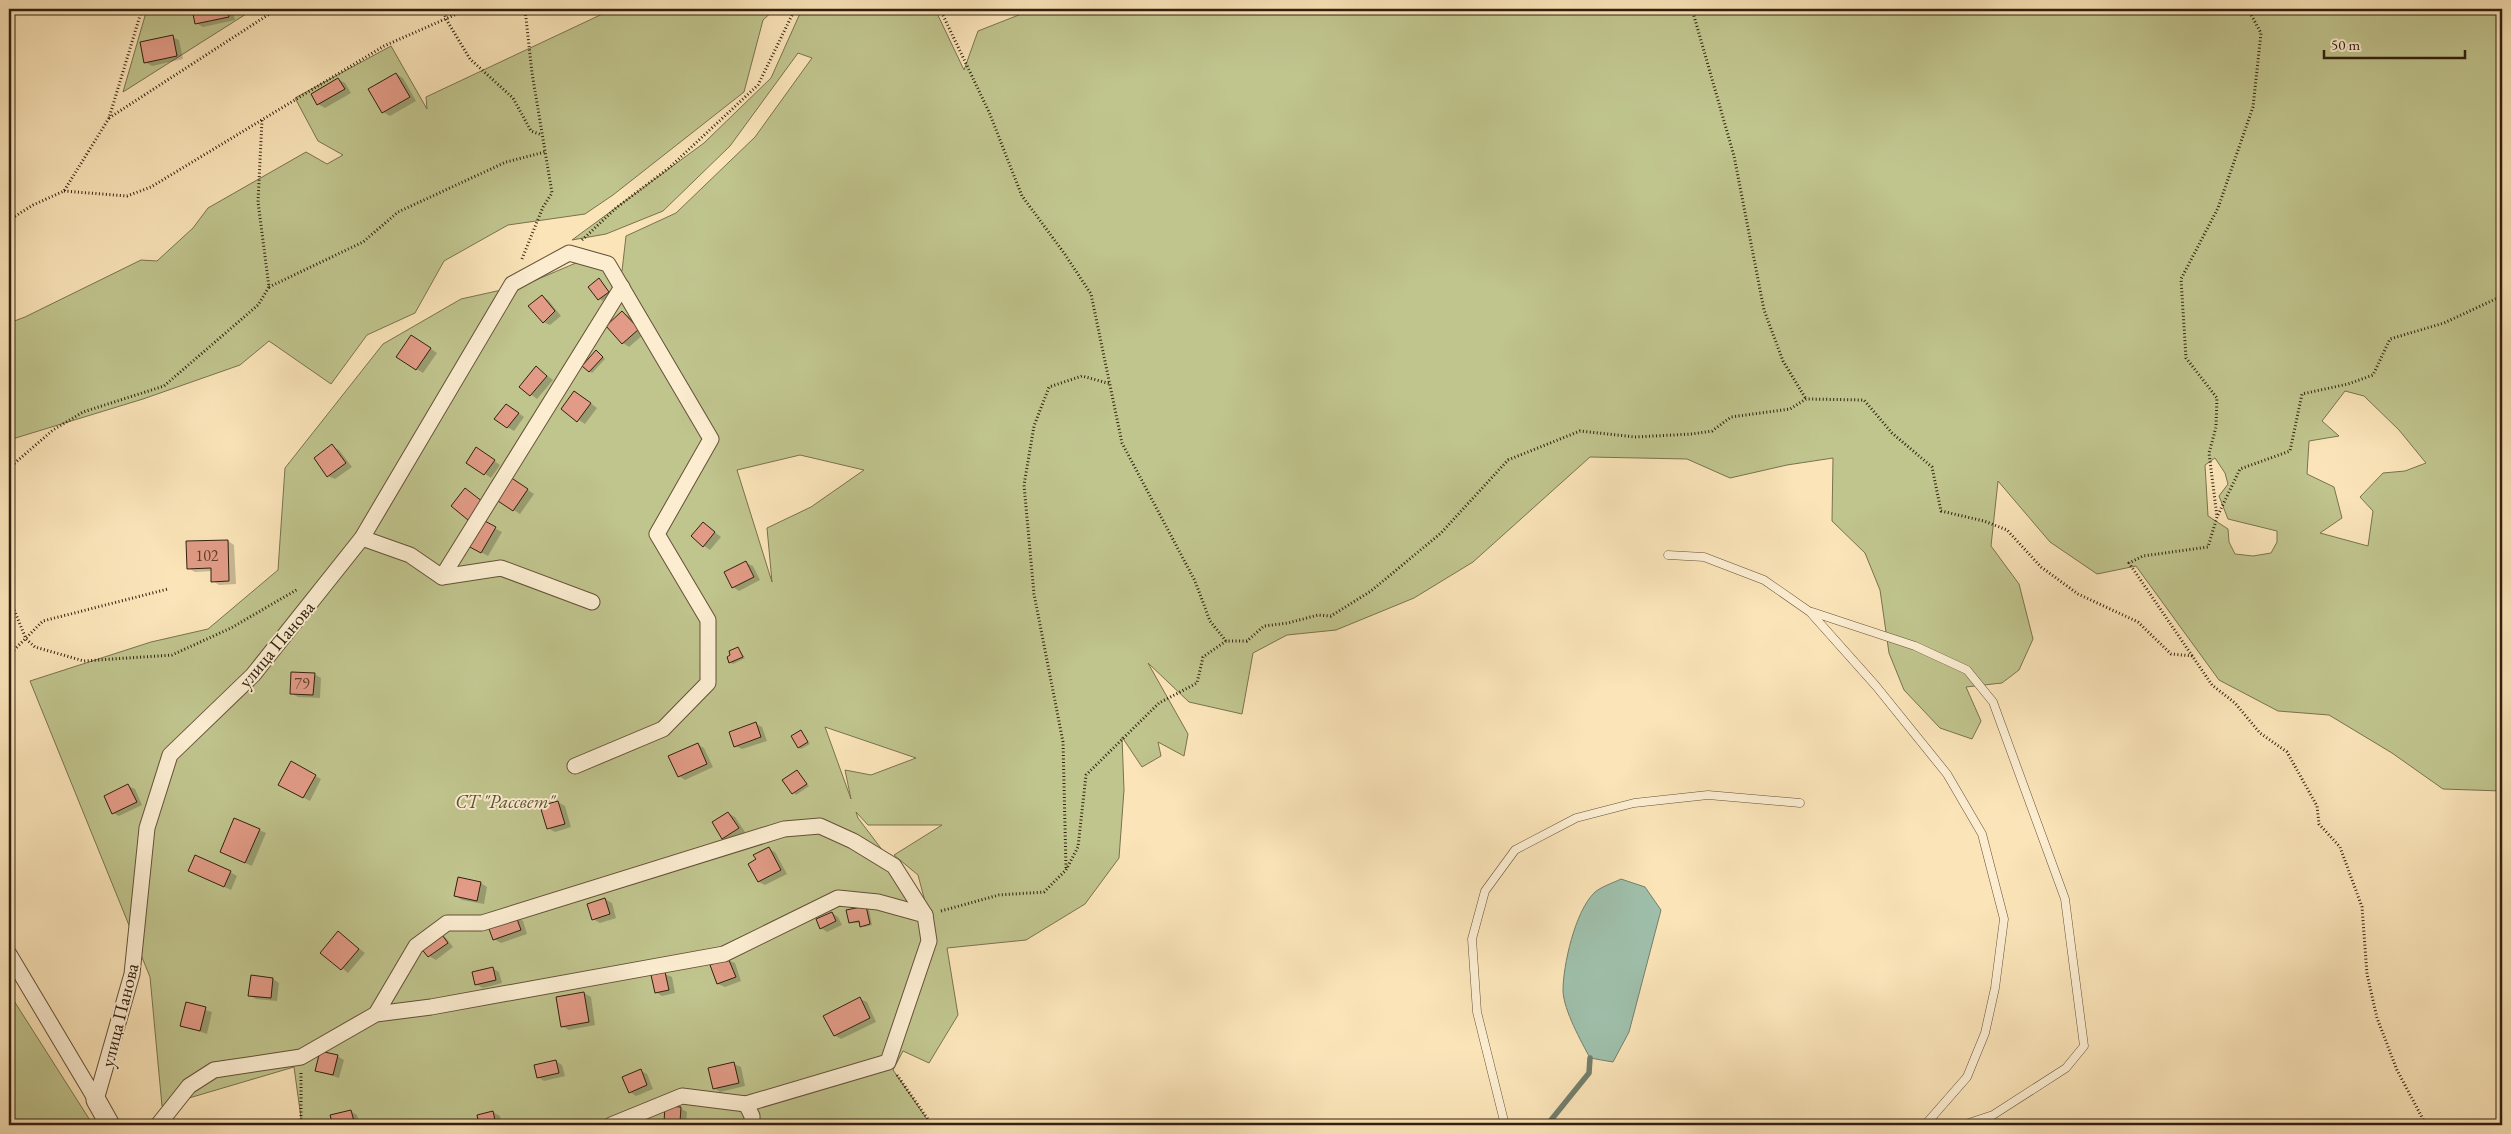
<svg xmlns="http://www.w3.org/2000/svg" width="2511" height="1134" font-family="'EB Garamond',serif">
<rect width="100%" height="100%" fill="#fae4b8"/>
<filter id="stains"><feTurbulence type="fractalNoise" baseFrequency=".004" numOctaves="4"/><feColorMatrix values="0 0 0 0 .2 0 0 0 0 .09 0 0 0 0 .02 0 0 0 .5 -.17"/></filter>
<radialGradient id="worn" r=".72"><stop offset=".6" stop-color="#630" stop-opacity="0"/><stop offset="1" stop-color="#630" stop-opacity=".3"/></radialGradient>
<g fill="#c0c48d" stroke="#79724e" fill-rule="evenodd">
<path d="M147 9H254L123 92Z"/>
<path d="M613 9H775L763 20 744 92 613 195 585 214 508 225 444 261 415 313 367 335 331 384 269 341 240 365 143 399 9 440V323L25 317 141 260 157 261 193 228 208 208 306 152 327 164 343 155 318 141 295 98 391 46 427 109 426 97Z"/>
<path d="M802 9H935L964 70 978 31 1034 9H2502V791L2443 789 2392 753 2329 715 2278 711 2219 680 2136 566 2097 574 2050 542 1998 481 1991 546 2019 584 2033 639 2019 670 2002 683 1966 687 1981 721 1972 739 1940 728 1904 690 1889 653 1880 590 1865 553 1832 521 1833 458 1787 465 1730 478 1687 459 1590 457 1473 562 1414 598 1336 630 1287 635 1253 653 1242 714 1189 702 1148 663 1188 734 1184 756 1158 742 1161 756 1142 767 1122 737 1124 790 1119 858 1085 904 1026 940 947 948 958 1015 929 1063 903 1051 893 1070 931 1125H302L294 1067 162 1106 150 977 30 681 151 642 208 629 278 570 285 468 383 344 461 299 524 285 583 260 622 271 626 236 676 213 755 137 812 58 798 53 730 146 663 211 606 234 572 240 704 143 771 78ZM2345 391 2364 396 2399 430 2426 463 2405 471 2383 473 2360 497 2373 511 2368 546 2320 533 2342 518 2334 487 2307 474 2309 441 2339 436 2322 421ZM800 455 864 470 811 507 767 528 772 582 737 470ZM2215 458 2225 473 2228 484 2219 496 2228 519 2277 531V542L2271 553 2253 556 2235 554 2229 542 2228 529 2208 516 2205 465ZM825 727 916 758 871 775 845 770 851 799ZM856 812 868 825H942L894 855 918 875 927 909 858 818Z"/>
<path d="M9 993 93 1125H9Z"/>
</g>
<path fill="#9fbfab" stroke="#737f6c" d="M1621 879 1645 887 1661 910 1629 1032 1613 1062 1590 1058C1581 1041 1564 1011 1563 991 1563 965 1575 912 1594 893 1600 887 1613 883 1621 879Z"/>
<g fill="#0003">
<path d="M194 9H232L235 20 203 27 196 23Z"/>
<path d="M172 37 179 40 183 59 152 66 145 62Z"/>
<path d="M396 74 403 78 416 101 390 116 383 112Z"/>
<path d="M338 79 345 83 351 93 325 108 318 104 312 94Z"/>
<path d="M599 280 611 294 602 301 590 287Z"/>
<path d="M542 296 548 300 561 316 550 325 543 322Z"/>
<path d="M623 313 629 316 644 334 629 347 623 343Z"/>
<path d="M418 340 437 353 423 373 397 357Z"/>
<path d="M599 353 605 359 592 373 589 371Z"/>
<path d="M537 368 553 380 537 399 521 387Z"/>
<path d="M581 396 597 408 585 424 562 409Z"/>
<path d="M513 409 524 417 514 431 507 427Z"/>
<path d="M332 446 339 450 352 467 335 479 328 476Z"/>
<path d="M483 453 500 465 491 478 468 462Z"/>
<path d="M517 483 534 494 520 514 497 499Z"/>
<path d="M483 522 502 532 488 556 470 546Z"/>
<path d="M704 524 721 537 710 550 704 546Z"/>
<path d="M228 541 234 545 236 584 219 585 213 581 212 571 195 572 188 568Z"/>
<path d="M746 563 753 566 760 580 739 591 733 587Z"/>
<path d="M738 648 745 658 733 664 730 662Z"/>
<path d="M314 674 321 678 320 698 298 697 291 693Z"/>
<path d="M756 724 762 727 767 741 742 749 736 746Z"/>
<path d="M801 732 810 744 801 749 798 747Z"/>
<path d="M697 744 704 748 713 767 685 780 679 776Z"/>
<path d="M291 763 321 779 310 801 280 785Z"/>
<path d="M797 771 809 786 796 795 784 780Z"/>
<path d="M128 786 135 789 142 805 119 816 113 813Z"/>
<path d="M558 802 565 806 571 827 555 832 548 828Z"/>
<path d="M728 813 735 817 745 832 730 842 723 838Z"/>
<path d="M259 830 266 833 252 866 228 855Z"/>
<path d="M769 849 775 852 787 874 765 885 759 882 757 860Z"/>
<path d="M230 872 237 876 231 890 196 874Z"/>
<path d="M481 883 487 887 484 904 462 900 455 896Z"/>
<path d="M605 899 612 903 616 918 600 923 593 919Z"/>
<path d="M866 907 869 909 872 925 864 927 860 923H850Z"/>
<path d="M832 913 838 917 842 925 827 932 821 928Z"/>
<path d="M516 917 523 921 527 934 501 943 494 939Z"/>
<path d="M339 933 365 953 348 973 322 952Z"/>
<path d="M440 934 446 938 453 947 436 960 429 956 422 947Z"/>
<path d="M728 960 735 963 741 981 725 987 718 984 712 966Z"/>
<path d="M492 968 499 972 502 983 483 988 476 984Z"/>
<path d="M665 974 672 977 675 993 662 996 656 992Z"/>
<path d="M273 979 279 983 277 1001 256 999 250 995Z"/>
<path d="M584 993 591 997 595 1025 569 1030 562 1026Z"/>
<path d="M860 999 867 1002 876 1022 841 1039 834 1035Z"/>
<path d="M186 1004 212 1012 207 1034 181 1025Z"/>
<path d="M337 1056 344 1060 339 1078 317 1071Z"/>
<path d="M556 1061 562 1065 565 1076 544 1081 538 1077Z"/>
<path d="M734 1064 741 1067 745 1086 720 1092 714 1088Z"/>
<path d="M641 1071 647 1074 653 1089 636 1096 630 1092Z"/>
<path d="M680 1108 687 1112 686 1125H672L666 1121Z"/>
<path d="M350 1111 357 1115 360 1125H334L332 1116Z"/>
<path d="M493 1112 500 1116 502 1125H481L479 1116Z"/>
</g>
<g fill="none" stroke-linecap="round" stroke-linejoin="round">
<path stroke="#737f6c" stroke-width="5.5" d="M1547 1125 1589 1073 1590 1058"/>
</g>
<g fill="#e19b86" stroke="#32200e">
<path d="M192 9H227L229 17 195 24Z"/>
<path d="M173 35 177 56 144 63 140 42Z"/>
<path d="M396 73 410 97 382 113 368 89Z"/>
<path d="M338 78 345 89 317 105 311 94Z"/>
<path d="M599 278 609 292 598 300 588 287Z"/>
<path d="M542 295 555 311 543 323 528 306Z"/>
<path d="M622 311 639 329 622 344 606 326Z"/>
<path d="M411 335 431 348 416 370 396 357Z"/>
<path d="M596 350 603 357 589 372 582 366Z"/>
<path d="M536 366 547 376 530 396 519 387Z"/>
<path d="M574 391 591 403 577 422 561 409Z"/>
<path d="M506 404 519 413 507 428 494 419Z"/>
<path d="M332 444 346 463 327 477 314 458Z"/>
<path d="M476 447 495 460 484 475 466 463Z"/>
<path d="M510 477 528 489 513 511 495 499Z"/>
<path d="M465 488 483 502 468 520 451 506Z"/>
<path d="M483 520 496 527 481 553 468 546Z"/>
<path d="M703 522 715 532 703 547 691 536Z"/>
<path d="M228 540 229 581 211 582V568L187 569 186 541Z"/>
<path d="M746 561 754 577 732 588 724 572Z"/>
<path d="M738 647 743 657 729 663 727 657 730 655 729 651Z"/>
<path d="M291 672 315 673 313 695 290 694Z"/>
<path d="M756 722 761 737 734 747 729 732Z"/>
<path d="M801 730 808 742 798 748 791 736Z"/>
<path d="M698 743 707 764 678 777 668 756Z"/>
<path d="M291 761 316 775 303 798 278 785Z"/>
<path d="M797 770 807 784 792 794 782 780Z"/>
<path d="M128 784 137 802 112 814 104 796Z"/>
<path d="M558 801 565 824 547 829 540 806Z"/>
<path d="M728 812 739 828 722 839 712 822Z"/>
<path d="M234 818 260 829 245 863 220 852Z"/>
<path d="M769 847 781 870 758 882 748 864 756 859 753 855Z"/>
<path d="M195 855 231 871 224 887 188 871Z"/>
<path d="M458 877 481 882 477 901 454 896Z"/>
<path d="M605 898 610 914 592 920 587 904Z"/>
<path d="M866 906 870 924 860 927 859 921 849 923 846 910Z"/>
<path d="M832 912 836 921 820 929 816 919Z"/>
<path d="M516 916 521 930 493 940 488 926Z"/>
<path d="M338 931 359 949 341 970 320 953Z"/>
<path d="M440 932 448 943 428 957 420 947Z"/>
<path d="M728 958 736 977 717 984 710 965Z"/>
<path d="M493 967 496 980 475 985 472 972Z"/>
<path d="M665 972 669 990 655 993 651 975Z"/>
<path d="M251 975 273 978 271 998 248 996Z"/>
<path d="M584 992 589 1022 561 1027 556 997Z"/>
<path d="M860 997 870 1018 834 1036 823 1016Z"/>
<path d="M186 1002 206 1007 200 1031 180 1026Z"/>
<path d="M320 1051 338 1055 333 1075 315 1071Z"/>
<path d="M556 1060 559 1073 537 1078 534 1065Z"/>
<path d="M734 1062 739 1083 713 1089 708 1068Z"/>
<path d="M641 1069 647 1085 629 1093 622 1077Z"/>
<path d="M665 1106 681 1107 680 1122H664Z"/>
<path d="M351 1110 355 1125H333L330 1115Z"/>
<path d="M493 1111 496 1125H479L477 1115Z"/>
</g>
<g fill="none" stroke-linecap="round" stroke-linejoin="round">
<defs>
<g id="service">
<path d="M1668 555 1704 557 1764 580 1810 612 1876 686 1947 774 1982 834 2004 919 1995 988 1985 1033 1967 1077 1925 1125"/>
<path d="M1812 612 1915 646 1967 670 1993 702 2065 899 2084 1046 2066 1068 1993 1115 1963 1125"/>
<path d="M1505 1125 1477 1012 1472 939 1485 891 1515 850 1576 818 1634 803 1708 795 1800 803"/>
</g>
<g id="minor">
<path d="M362 538 410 555 442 577 622 287"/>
<path d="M442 577 501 568 592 602"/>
<path d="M9 954 96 1100"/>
<path d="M376 1014 416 946 447 923H482L784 829 820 826 853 841 894 866 925 915"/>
<path d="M96 1100 132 974 147 828 170 755 253 675 362 538 512 284 569 253 608 264 711 439 657 534 708 620V683L663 729 575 766"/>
<path d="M746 1104 752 1116V1125"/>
<path d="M158 1125 189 1086 214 1070 301 1057 376 1014 431 1007 724 954 838 898 878 902 925 915 929 941 888 1062 746 1104 682 1096 611 1125"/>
</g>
<path id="tertiary" d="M96 1100 110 1125"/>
</defs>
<use href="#service" stroke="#645138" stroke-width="9"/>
<use href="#minor" stroke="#645138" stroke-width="17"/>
<use href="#tertiary" stroke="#645138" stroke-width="21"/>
<g stroke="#32200e" stroke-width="3" stroke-dasharray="1 2.5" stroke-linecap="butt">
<path d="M443 9 446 19 470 59 513 98 531 131 542 135"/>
<path d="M940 9 989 112 1022 196 1064 253 1091 294 1122 443 1195 581 1210 621 1226 641"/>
<path d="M1692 9 1734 156 1764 310 1783 361 1806 399"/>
<path d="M2248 9 2261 33 2253 107 2218 208 2181 279 2186 358 2217 398 2216 427 2209 453 2217 517 2208 547 2143 556 2129 563 2212 685 2235 703 2260 733 2287 752 2317 806 2319 824 2340 847 2362 907 2367 974 2377 1018 2397 1070 2426 1125"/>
<path d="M109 118 277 9"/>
<path d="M64 191 127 196 151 187 384 46 468 9"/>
<path d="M9 220 33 205 64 191 109 118 142 9"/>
<path d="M582 240 616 208 670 167 758 85 795 9"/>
<path d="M522 259 543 207 552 193 532 73 525 9"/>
<path d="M269 287 363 242 398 212 506 162 545 152"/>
<path d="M9 468 53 430 83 412 164 386 258 305 269 287 258 202 262 120"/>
<path d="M2218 515 2240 469 2290 451 2302 394 2348 384 2373 375 2390 339 2444 323 2502 296"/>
<path d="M9 597 26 639 35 647 84 661 172 655 231 628 298 589"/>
<path d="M9 655 43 621 168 589"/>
<path d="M1066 868 1063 742 1034 594 1024 485 1034 426 1049 387 1082 376 1111 384"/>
<path d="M941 911 999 895 1044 892 1066 870 1078 847 1086 775 1159 703 1197 683 1203 657 1226 641H1247L1264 626 1288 623 1318 615 1331 616 1371 591 1441 533 1508 460 1580 431 1635 437 1692 434 1712 431 1731 417 1790 409 1806 399 1864 400 1892 433 1932 467 1941 511 1984 521 2007 530 2041 567 2078 594 2138 622 2171 654 2193 656"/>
<path d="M301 1073V1125"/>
<path d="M897 1075 932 1125"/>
</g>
<use href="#service" stroke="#fcedd1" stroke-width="8"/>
<use href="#minor" stroke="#fcedd1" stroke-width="15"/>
<use href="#tertiary" stroke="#fcedd1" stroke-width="19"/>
</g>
<g text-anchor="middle" stroke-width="4" stroke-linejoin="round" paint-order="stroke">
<g font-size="16" fill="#5e3f2c">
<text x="207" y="561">102</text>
<text x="302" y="689">79</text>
</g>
<g font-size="19" fill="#32200e" stroke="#fcedd1">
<text transform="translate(276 644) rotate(-50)" y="7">улица Панова</text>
<text transform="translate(119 1015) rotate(-76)" y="7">улица Панова</text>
</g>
<g font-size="19" font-style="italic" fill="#5d5134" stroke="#fcedd1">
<text x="505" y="808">СТ "Рассвет"</text>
</g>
</g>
<rect width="2511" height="1134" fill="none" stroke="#fae4b8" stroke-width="30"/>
<rect x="10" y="10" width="2491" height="1114" fill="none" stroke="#32200e" stroke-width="2.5"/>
<rect x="15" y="15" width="2481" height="1104" fill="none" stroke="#32200e"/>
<path d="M2324 50v8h141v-8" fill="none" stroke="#32200e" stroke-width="2.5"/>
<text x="2331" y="50" font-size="15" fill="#32200e" stroke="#fcedd1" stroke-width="4" paint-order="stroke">50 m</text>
<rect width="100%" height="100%" filter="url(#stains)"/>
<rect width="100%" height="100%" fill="url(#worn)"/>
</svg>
